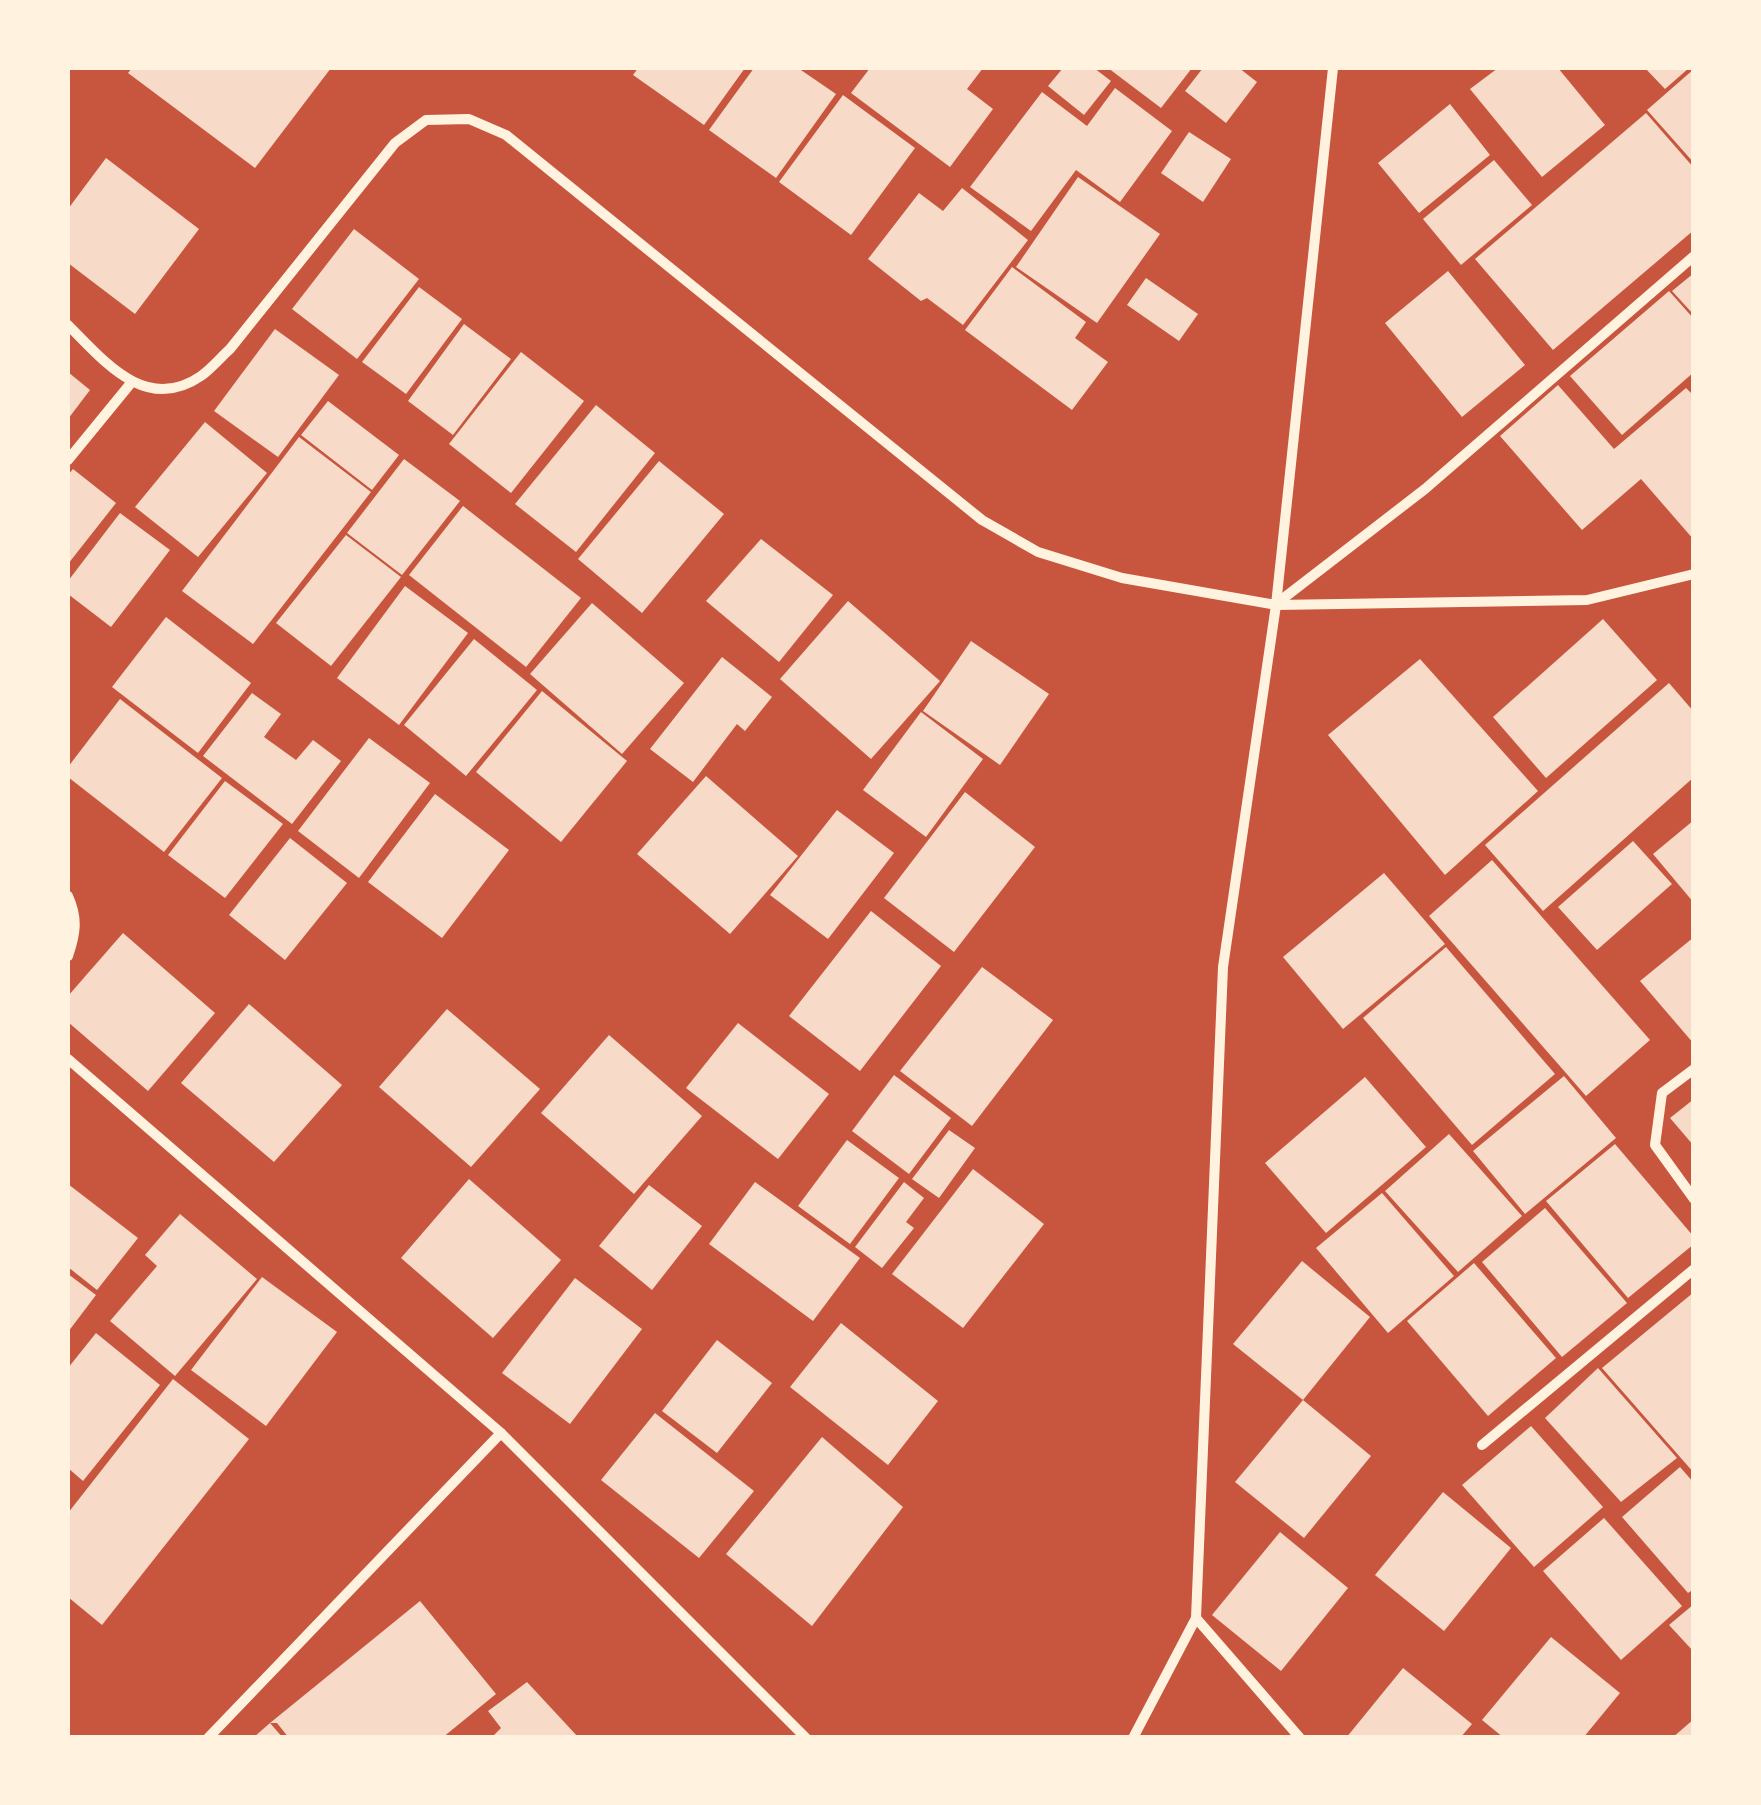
<svg xmlns="http://www.w3.org/2000/svg" width="1761" height="1805" font-family="Raleway,sans-serif">
<rect width="100%" height="100%" fill="#c8553d"/>
<g fill="#f7dbc8">
<path d="M132 68H331L255 168 128 73Z"/>
<path d="M638 68H745L704 125 633 75Z"/>
<path d="M754 68H798L836 94 776 178 709 130Z"/>
<path d="M870 68H983L967 89 993 109 950 167 851 93Z"/>
<path d="M1063 68H1094L1111 81 1084 115 1048 86Z"/>
<path d="M1108 68H1192L1161 108Z"/>
<path d="M1203 68H1239L1257 82 1226 123 1185 91Z"/>
<path d="M1498 68H1558L1605 125 1542 177 1470 89Z"/>
<path d="M1645 68H1689L1665 89Z"/>
<path d="M1694 69V163L1647 110Z"/>
<path d="M1115 88 1172 131 1120 202 1076 170 1031 231 970 187 1042 92 1087 126Z"/>
<path d="M843 95 915 148 851 235 779 182Z"/>
<path d="M1450 104 1490 155 1419 213 1378 163Z"/>
<path d="M1646 113 1694 168V230L1553 350 1475 259Z"/>
<path d="M1189 132 1231 159 1203 202 1161 173Z"/>
<path d="M106 158 199 229 135 314 68 263V209Z"/>
<path d="M1494 160 1532 205 1461 265 1423 219Z"/>
<path d="M1078 177 1160 234 1097 323 1016 267Z"/>
<path d="M962 188 1028 240 963 325 927 298 921 301 868 259 919 193 943 211Z"/>
<path d="M354 229 419 279 357 359 292 309Z"/>
<path d="M1012 267 1086 322 1075 338 1108 362 1072 410 965 330Z"/>
<path d="M1448 271 1525 365 1462 417 1385 323Z"/>
<path d="M1694 273V315L1672 291Z"/>
<path d="M1146 278 1198 314 1179 341 1127 305Z"/>
<path d="M419 287 462 319 406 394 362 362Z"/>
<path d="M1669 291 1694 319V372L1622 435 1570 376Z"/>
<path d="M464 324 511 359 453 435 408 401Z"/>
<path d="M275 329 339 375 278 457 214 411Z"/>
<path d="M521 352 584 401 511 493 449 444Z"/>
<path d="M68 372 90 390 68 419Z"/>
<path d="M1558 385 1614 449 1686 388 1694 396V540L1641 479 1582 530 1500 436Z"/>
<path d="M328 401 399 455 372 490 301 435Z"/>
<path d="M596 405 655 453 576 552 515 504Z"/>
<path d="M205 422 267 473 198 557 135 507Z"/>
<path d="M299 437 371 492 253 644 182 591Z"/>
<path d="M404 459 460 501 402 575 347 533Z"/>
<path d="M659 461 724 514 642 613 578 559Z"/>
<path d="M73 469 116 503 68 564V475Z"/>
<path d="M463 506 581 598 526 667 409 575Z"/>
<path d="M120 513 170 550 111 627 68 594V581Z"/>
<path d="M346 535 401 577 331 666 276 623Z"/>
<path d="M761 539 833 595 779 662 706 601Z"/>
<path d="M405 586 468 633 399 725 337 678Z"/>
<path d="M848 601 940 681 871 759 780 679Z"/>
<path d="M592 603 684 683 622 754 530 674Z"/>
<path d="M166 617 251 683 198 753 112 687Z"/>
<path d="M1603 619 1657 680 1546 778 1493 717Z"/>
<path d="M474 639 537 690 466 776 404 725Z"/>
<path d="M971 641 1049 694 1000 765 923 711Z"/>
<path d="M722 657 772 697 745 731 737 724 693 782 650 749Z"/>
<path d="M1420 659 1538 791 1445 875 1328 735Z"/>
<path d="M1669 683 1694 712V777L1543 911 1485 845Z"/>
<path d="M542 691 627 761 561 842 476 772Z"/>
<path d="M252 693 281 714 264 737 296 760 313 740 341 761 292 824 203 756Z"/>
<path d="M120 699 222 778 164 852 68 777V767Z"/>
<path d="M921 712 983 759 926 837 863 790Z"/>
<path d="M369 738 430 783 359 878 298 831Z"/>
<path d="M706 776 798 856 730 934 637 854Z"/>
<path d="M225 781 283 824 225 898 168 855Z"/>
<path d="M965 792 1035 847 954 952 884 898Z"/>
<path d="M435 794 509 850 442 938 368 882Z"/>
<path d="M837 810 894 853 828 939 770 895Z"/>
<path d="M1694 820V903L1653 854Z"/>
<path d="M290 838 347 883 285 960 229 915Z"/>
<path d="M1633 841 1672 884 1597 950 1558 907Z"/>
<path d="M1492 860 1650 1040 1586 1096 1429 916Z"/>
<path d="M1384 873 1445 944 1343 1029 1283 957Z"/>
<path d="M871 911 941 966 860 1071 789 1016Z"/>
<path d="M123 933 215 1013 148 1091 68 1022V996Z"/>
<path d="M1694 937V1044L1640 981Z"/>
<path d="M1446 947 1555 1074 1472 1145 1363 1018Z"/>
<path d="M982 967 1053 1020 972 1126 900 1071Z"/>
<path d="M249 1004 342 1085 274 1162 181 1083Z"/>
<path d="M447 1009 540 1089 471 1167 379 1087Z"/>
<path d="M738 1023 829 1094 778 1159 686 1088Z"/>
<path d="M609 1035 702 1116 634 1194 541 1113Z"/>
<path d="M894 1075 951 1118 909 1174 852 1131Z"/>
<path d="M1564 1076 1616 1138 1525 1214 1473 1151Z"/>
<path d="M1365 1077 1426 1147 1326 1233 1265 1163Z"/>
<path d="M1694 1099V1146L1670 1118Z"/>
<path d="M949 1130 975 1148 939 1198 912 1179Z"/>
<path d="M1449 1134 1522 1216 1458 1272 1385 1191Z"/>
<path d="M847 1140 899 1178 850 1244 798 1206Z"/>
<path d="M1615 1144 1694 1237V1244L1628 1298 1546 1201Z"/>
<path d="M973 1169 1044 1224 963 1328 892 1274Z"/>
<path d="M469 1179 561 1260 493 1338 401 1258Z"/>
<path d="M755 1182 860 1258 813 1321 709 1244Z"/>
<path d="M904 1182 924 1198 906 1222 914 1228 882 1268 855 1247Z"/>
<path d="M68 1184 138 1238 97 1290 68 1267Z"/>
<path d="M649 1185 702 1226 652 1290 599 1246Z"/>
<path d="M1382 1193 1454 1276 1388 1333 1316 1248Z"/>
<path d="M1545 1208 1627 1303 1562 1357 1482 1262Z"/>
<path d="M180 1214 257 1279 175 1376 110 1321 157 1266 145 1255Z"/>
<path d="M1302 1261 1370 1317 1303 1400 1233 1344Z"/>
<path d="M1474 1263 1556 1358 1488 1416 1407 1321Z"/>
<path d="M68 1274 96 1295 68 1332Z"/>
<path d="M262 1277 337 1332 266 1426 191 1370Z"/>
<path d="M575 1278 642 1329 570 1424 502 1373Z"/>
<path d="M1694 1292V1473L1602 1368Z"/>
<path d="M841 1323 938 1401 888 1465 790 1387Z"/>
<path d="M96 1333 160 1385 83 1481 68 1468V1368Z"/>
<path d="M717 1340 772 1383 717 1453 662 1411Z"/>
<path d="M1598 1368 1677 1458 1621 1502 1545 1418Z"/>
<path d="M173 1379 249 1439 102 1625 68 1597V1513Z"/>
<path d="M1303 1400 1371 1456 1304 1538 1235 1482Z"/>
<path d="M655 1413 754 1491 699 1558 601 1480Z"/>
<path d="M1531 1426 1603 1507 1534 1567 1462 1485Z"/>
<path d="M822 1437 903 1507 812 1626 726 1554Z"/>
<path d="M1680 1467 1694 1483V1589L1688 1593 1622 1517Z"/>
<path d="M1443 1492 1511 1548 1444 1631 1375 1575Z"/>
<path d="M1604 1518 1682 1606 1621 1660 1543 1571Z"/>
<path d="M1280 1532 1348 1588 1281 1671 1212 1615Z"/>
<path d="M420 1601 496 1694 442 1738H289L277 1723H270Z"/>
<path d="M1694 1604V1652L1669 1625Z"/>
<path d="M1551 1637 1620 1693 1583 1738H1504L1482 1720Z"/>
<path d="M1403 1668 1472 1724 1460 1738H1346Z"/>
<path d="M527 1682 579 1738H491L501 1728 488 1711Z"/>
<path d="M1694 1719V1738H1672Z"/>
<path d="M270 1723 283 1738H253Z"/>
</g>
<g fill="none" stroke-linecap="round" stroke-linejoin="round">
<g stroke="#fff3e0" stroke-width="10">
<path d="M68 325C104 361 146 414 201 376 212 368 221 357 230 349L395 143 426 120 469 119 506 135 982 520 1038 552 1122 578 1276 605 1587 600 1694 574"/>
<path d="M68 460 131 383"/>
<path d="M1276 604 1425 489 1694 256"/>
<path d="M68 896C78 918 76 933 68 956"/>
<path d="M68 1059 501 1433 806 1738"/>
<path d="M1694 1069 1662 1093 1655 1145 1694 1199"/>
<path d="M1482 1445 1694 1269"/>
<path d="M1196 1618 1300 1738"/>
<path d="M208 1738 501 1433"/>
<path d="M1133 1738 1196 1618 1223 967 1276 605 1333 68"/>
</g>
</g>
<rect width="1761" height="1805" fill="none" stroke="#fff3e0" stroke-width="140"/>
</svg>
